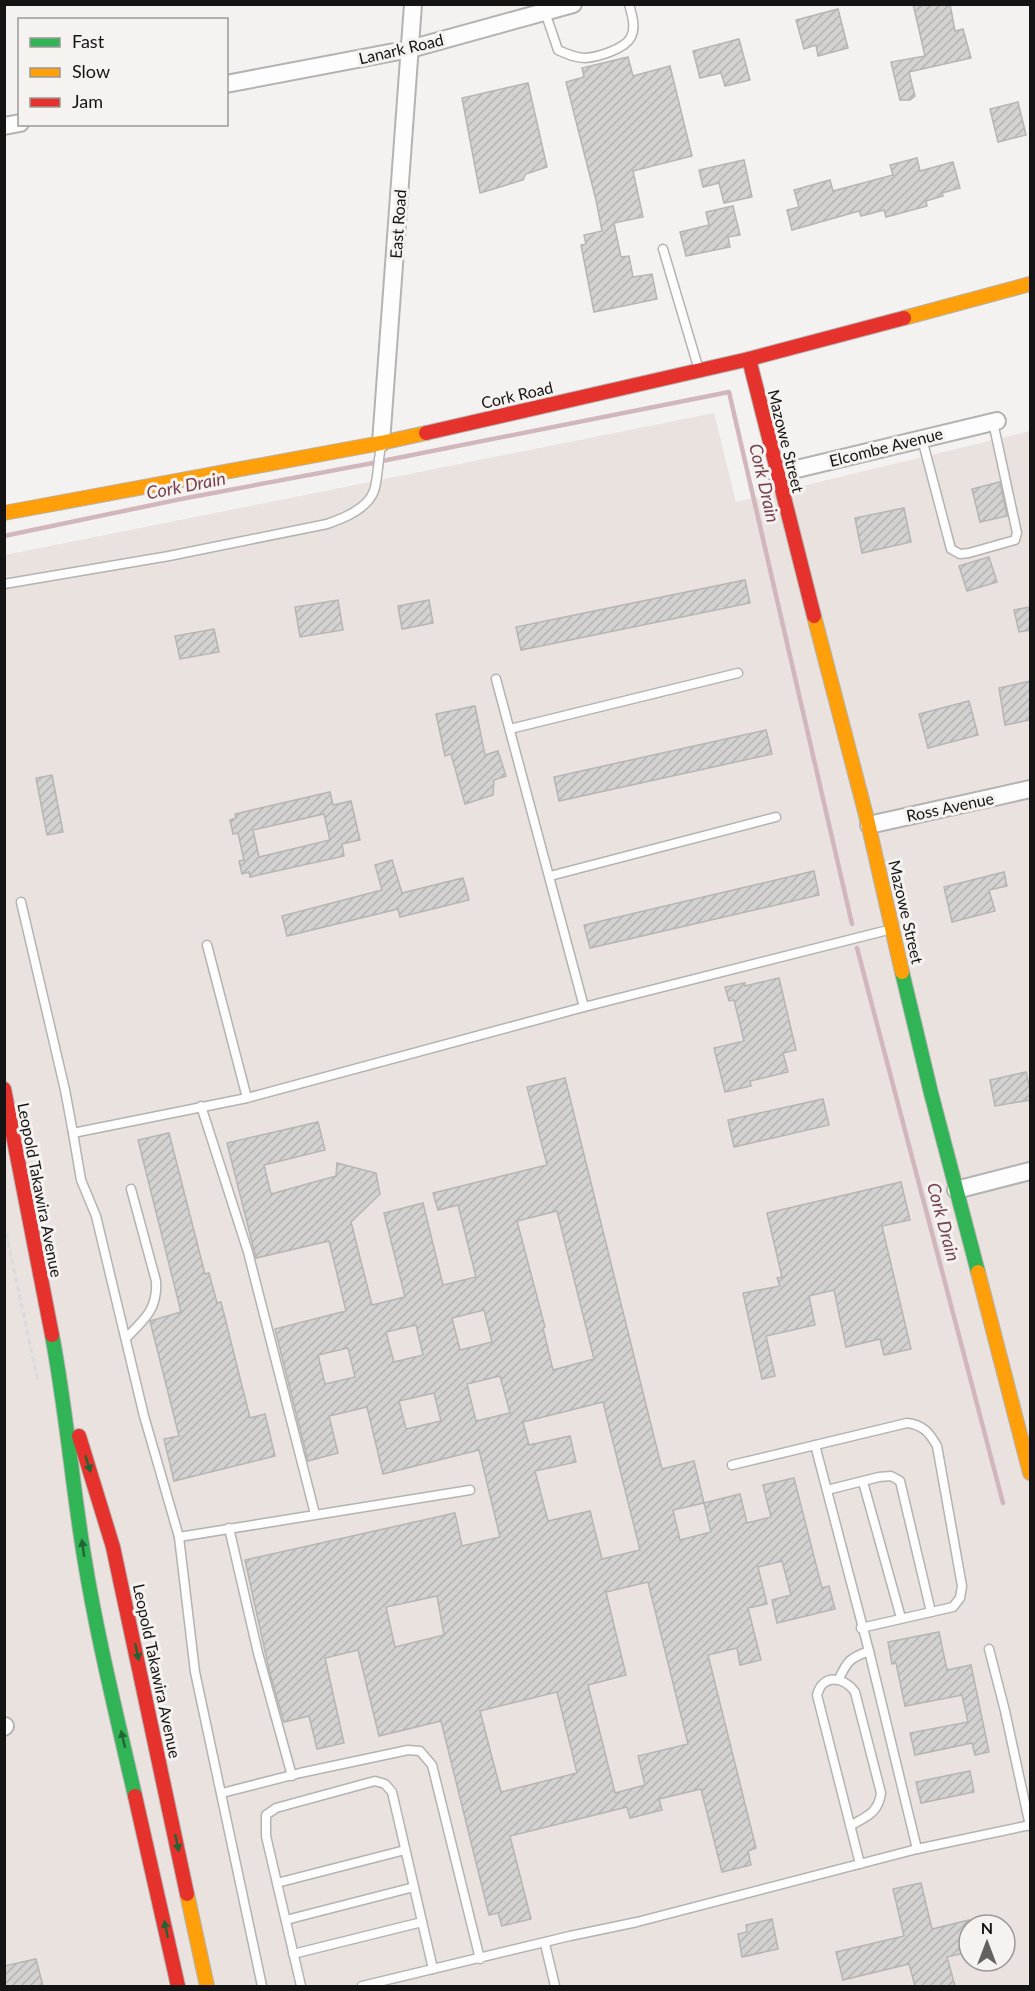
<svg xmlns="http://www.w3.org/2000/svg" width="1035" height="1991" font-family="Lato,sans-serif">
<defs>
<pattern id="building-hatch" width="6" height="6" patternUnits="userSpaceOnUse" patternTransform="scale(1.5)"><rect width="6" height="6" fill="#d3d2d1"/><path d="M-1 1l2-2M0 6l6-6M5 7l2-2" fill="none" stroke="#b4b3b3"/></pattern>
</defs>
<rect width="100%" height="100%" fill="#f4f2f1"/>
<path fill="#e9e2df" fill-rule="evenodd" d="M714 413 736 502 1030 431V1986H5V555ZM969 1925H1005V1961H969Z"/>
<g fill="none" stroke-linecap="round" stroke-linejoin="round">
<g stroke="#d1b6bc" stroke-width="4.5">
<path d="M382 461 729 392 852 924"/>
<path d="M4 536 181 499 373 463"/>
<path d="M857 948 1003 1503"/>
</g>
</g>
<g fill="url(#building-hatch)" stroke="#b6b5b4" stroke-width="1.5" fill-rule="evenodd">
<path d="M913 4H950L955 31 963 29 971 58 909 72 915 96 910 100H900L891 62 925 56Z"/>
<path d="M838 9 848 48 818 56 816 45 804 49 796 20Z"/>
<path d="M739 39 750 80 725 86 721 73 700 78 693 51Z"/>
<path d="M628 57 633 76 670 66 692 156 633 171 643 217 614 223 621 257 629 256 633 277 652 274 657 299 594 312 581 245 586 244 584 235 602 231 596 200 566 82 584 77 582 68Z"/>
<path d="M528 83 547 167 526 174 523 180 480 193 462 98Z"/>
<path d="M1018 102 1026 135 998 142 990 109Z"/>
<path d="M917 158 920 171 953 162 960 188 942 193 943 196 926 201 927 206 886 217 884 210 861 216 859 211 792 230 787 210 799 207 794 190 830 180 833 191 893 175 890 165Z"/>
<path d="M744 160 752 197 724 203 719 183 703 187 699 170Z"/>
<path d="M733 206 740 235 728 237 730 247 686 256 680 232 709 225 706 212Z"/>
<path d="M1000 482 1007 516 980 522 972 489Z"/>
<path d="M904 508 911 542 862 553 855 518Z"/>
<path d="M989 557 997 582 967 591 959 566Z"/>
<path d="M745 580 750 603 521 650 516 627Z"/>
<path d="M338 600 343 630 300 637 295 607Z"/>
<path d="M429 600 433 623 402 629 398 606Z"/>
<path d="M1030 607V630L1019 632 1014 610Z"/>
<path d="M214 629 219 652 180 659 175 636Z"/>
<path d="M1030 681V720L1005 725 999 688Z"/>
<path d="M969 701 978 735 928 748 919 714Z"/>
<path d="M475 706 485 755 498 751 506 776 494 780 493 795 465 804 451 754 445 756 436 714Z"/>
<path d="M766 730 772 754 559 801 554 777Z"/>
<path d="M52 775 63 832 47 835 36 778Z"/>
<path d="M330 792 333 805 351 801 360 840 342 844 344 856 250 877 249 872 242 874 239 861 244 860 238 833 233 834 230 820 236 818 235 814ZM324 814 330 840 259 857 253 830Z"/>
<path d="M392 860 402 893 463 878 469 900 400 917 398 909 287 936 282 916 382 890 375 865Z"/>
<path d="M814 871 819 895 590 948 584 925Z"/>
<path d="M1004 872 1007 886 989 890 995 911 952 922 944 887Z"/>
<path d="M779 978 796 1050 783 1053 788 1072 750 1081 751 1086 725 1092 714 1048 744 1041 734 1000 729 1001 725 987 745 983V986Z"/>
<path d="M1026 1072 1030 1089V1100L995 1106 990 1080Z"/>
<path d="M565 1078 662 1469 694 1461 704 1503 740 1494 747 1523 771 1517 763 1485 794 1478 822 1588 829 1586 835 1609 777 1623 772 1600 791 1595 782 1561 758 1567 767 1604 748 1608 761 1660 740 1665 737 1648 708 1655 756 1848 748 1851 751 1865 722 1872 701 1789 659 1799 662 1810 630 1818 627 1807 510 1836 531 1919 502 1926 498 1913 489 1915 441 1721 379 1736 358 1650 325 1658 344 1743 317 1749 309 1716 284 1722 270 1674 245 1560 455 1513 462 1546 500 1537 479 1450 383 1474 367 1407 329 1416 338 1453 308 1461 275 1329 346 1311 329 1241 256 1258 227 1143 318 1122 325 1150 264 1165 271 1194 336 1176 337 1163 376 1173 380 1194 351 1222 372 1305 405 1297 384 1213 423 1203 443 1285 476 1277 458 1205 438 1210 433 1193 547 1165 527 1087ZM557 1211 594 1359 553 1370 543 1328 545 1327 517 1221ZM484 1310 492 1342 460 1350 452 1318ZM416 1325 423 1355 394 1362 386 1332ZM348 1348 355 1377 325 1384 318 1355ZM500 1376 510 1413 476 1421 467 1384ZM434 1393 441 1421 406 1429 399 1401ZM603 1402 640 1550 602 1559 590 1511 548 1521 535 1471 576 1462 570 1436 529 1445 523 1422ZM704 1503 711 1532 680 1540 673 1510ZM648 1582 688 1744 638 1756 645 1785 615 1793 588 1685 626 1675 606 1592ZM437 1596 444 1635 395 1647 386 1607ZM557 1692 577 1773 501 1792 480 1711Z"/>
<path d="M823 1099 829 1125 734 1147 728 1120Z"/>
<path d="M169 1133 205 1274 209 1273 217 1303 221 1302 250 1418 265 1414 275 1456 174 1481 164 1439 179 1436 150 1321 181 1312 138 1140Z"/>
<path d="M901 1182 910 1220 882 1226 911 1349 884 1355 880 1339 846 1347 834 1290 809 1296 815 1325 766 1336 775 1376 762 1379 743 1293 780 1286 777 1278 782 1277 767 1213Z"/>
<path d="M939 1632 947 1670 971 1665 989 1752 975 1755 972 1743 915 1755 910 1733 968 1722 962 1695 905 1706 896 1663 892 1664 888 1642Z"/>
<path d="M970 1771 974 1792 921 1803 916 1782Z"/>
<path d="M921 1883 932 1929 969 1920V1952L947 1957 955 1986H915L909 1964 843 1980 836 1952 904 1936 893 1889Z"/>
<path d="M772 1919 778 1949 742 1957 738 1934 747 1932 746 1925Z"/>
<path d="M36 1959 43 1986H4V1966Z"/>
</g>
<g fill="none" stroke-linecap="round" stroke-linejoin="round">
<defs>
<g id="lane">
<path d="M545 12 558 50C567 54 575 58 585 58 598 57 625 49 631 37 636 27 632 15 629 4"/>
<path d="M663 249 699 370"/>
<path d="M922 439 951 549 960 554 969 553 1015 540 1017 533 993 422"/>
<path d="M4 584 169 556 327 524C344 518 367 509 374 491 378 479 378 459 381 447"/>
<path d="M496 679 584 1007"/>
<path d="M510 729 738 673"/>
<path d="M550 876 776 817"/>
<path d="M21 902 65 1090 73 1133"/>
<path d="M207 945 247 1098"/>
<path d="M201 1106 248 1252 315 1514"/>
<path d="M126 1338C144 1320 158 1309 156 1281L131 1189"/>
<path d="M815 1445 869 1651 917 1849"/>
<path d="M732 1465 907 1423C923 1425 929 1432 937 1446L962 1586 960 1598 953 1607 861 1628"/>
<path d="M863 1482 901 1618"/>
<path d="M827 1490 879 1477 891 1476 900 1481 931 1612"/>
<path d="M229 1528 258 1653 292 1776"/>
<path d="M179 1537 470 1490"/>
<path d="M989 1649 1005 1711 1030 1826"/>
<path d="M839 1679C847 1661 850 1658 869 1651"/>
<path d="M222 1793 300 1773 408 1750 420 1751 432 1765 480 1959"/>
<path d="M850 1826C866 1816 878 1814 881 1793L855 1692C844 1677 823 1673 817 1695L860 1864"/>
<path d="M277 1883 405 1850"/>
<path d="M286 1920 414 1887"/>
<path d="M545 1944 555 1986"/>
<path d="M293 1954 422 1922"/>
<path d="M262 1986 195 1672 179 1537 144 1416 96 1216 81 1180 73 1133 247 1098 584 1007 892 929"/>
<path d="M301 1986 266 1836V1815L276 1808 375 1781 385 1784 392 1792 433 1969"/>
<path d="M362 1986 570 1936 637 1922 917 1849 1030 1825"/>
</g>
<g id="street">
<path d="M226 84 410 49 573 4"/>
<path d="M4 126 20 123"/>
<path d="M381 443 413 4"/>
<path d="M776 474 997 421"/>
<path d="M869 825 1030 789"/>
<path d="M956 1190 1030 1171"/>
<path d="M4 1727 5 1726"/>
</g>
<g id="fast">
<path d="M902 972 931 1093 978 1272"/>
<path d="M52 1335C66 1408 72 1483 84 1556 97 1637 117 1717 135 1796"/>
</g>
<g id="slow">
<path d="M904 318 1030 284"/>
<path d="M4 513 381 443 426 433"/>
<path d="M814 616 868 823 902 972"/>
<path d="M978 1272 1030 1473"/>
<path d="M187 1894 207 1986"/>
</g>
<g id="jam">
<path d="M749 359 814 616"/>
<path d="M426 433 749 359 904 318"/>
<path d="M4 1089 52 1335"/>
<path d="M79 1436 113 1547 187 1894"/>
<path d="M135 1796 178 1986"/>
</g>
</defs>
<use href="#lane" stroke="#b4b3b2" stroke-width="11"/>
<use href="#street" stroke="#b4b3b2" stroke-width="20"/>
<use href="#fast" stroke="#b4b3b2" stroke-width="16"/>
<use href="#slow" stroke="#b4b3b2" stroke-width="16"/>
<use href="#jam" stroke="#b4b3b2" stroke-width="16"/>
<path stroke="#dbdbdb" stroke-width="3" stroke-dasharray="6 3" stroke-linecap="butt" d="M4 1224 38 1381"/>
<use href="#lane" stroke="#fdfdfd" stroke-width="8"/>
<use href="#street" stroke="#fdfdfd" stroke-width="16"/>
<use href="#fast" stroke="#30b455" stroke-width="14"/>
<use href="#slow" stroke="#ff9f0a" stroke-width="14"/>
<use href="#jam" stroke="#e5322d" stroke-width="14"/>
</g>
<defs><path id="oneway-solid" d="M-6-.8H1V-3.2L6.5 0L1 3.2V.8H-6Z" transform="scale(1.5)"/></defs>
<g fill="#226434">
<use href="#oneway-solid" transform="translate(88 1464) rotate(73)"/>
<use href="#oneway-solid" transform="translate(83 1548) rotate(-98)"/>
<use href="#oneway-solid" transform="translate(137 1652) rotate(78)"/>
<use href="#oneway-solid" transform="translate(123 1739) rotate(-103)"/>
<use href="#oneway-solid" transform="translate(177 1843) rotate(78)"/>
<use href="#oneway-solid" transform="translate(166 1929) rotate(-102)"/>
</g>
<g text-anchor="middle" stroke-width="6" stroke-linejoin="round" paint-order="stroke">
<g font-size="16" fill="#151414" stroke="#f5f2f0">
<text transform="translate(401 49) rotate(-13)" y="6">Lanark Road</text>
<text transform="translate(398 224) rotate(-86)" y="6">East Road</text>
<text transform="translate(517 395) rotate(-13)" y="6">Cork Road</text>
<text transform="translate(786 441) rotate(76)" y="6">Mazowe Street</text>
<text transform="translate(886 447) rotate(-14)" y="6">Elcombe Avenue</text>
<text transform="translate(950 807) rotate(-12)" y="6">Ross Avenue</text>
<text transform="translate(906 912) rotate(77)" y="6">Mazowe Street</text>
<text transform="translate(40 1190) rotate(79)" y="6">Leopold Takawira Avenue</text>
<text transform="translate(157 1671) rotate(78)" y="6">Leopold Takawira Avenue</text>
</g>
<g font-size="18" font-style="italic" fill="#764150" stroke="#f5f2f0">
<text transform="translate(764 483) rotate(77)" y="6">Cork Drain</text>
<text transform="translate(186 486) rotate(-11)" y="6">Cork Drain</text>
<text transform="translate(943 1222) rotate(75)" y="6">Cork Drain</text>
</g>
</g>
<rect width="1035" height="1991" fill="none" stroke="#151414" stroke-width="12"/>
<rect x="18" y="18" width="210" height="108" fill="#f5f2f0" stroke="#9b9998" stroke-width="1.5"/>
<rect x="30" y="38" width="30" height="9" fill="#30b455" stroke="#9b9998" stroke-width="1.5"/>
<text x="72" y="48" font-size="18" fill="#151414">Fast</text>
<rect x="30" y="68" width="30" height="9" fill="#ff9f0a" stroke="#9b9998" stroke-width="1.5"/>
<text x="72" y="78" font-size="18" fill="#151414">Slow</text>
<rect x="30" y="98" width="30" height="9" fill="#e5322d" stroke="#9b9998" stroke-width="1.5"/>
<text x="72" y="108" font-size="18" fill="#151414">Jam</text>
<g transform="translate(987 1943)"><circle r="28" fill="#f5f2f0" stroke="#9b9998" stroke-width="1.5"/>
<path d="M0-4.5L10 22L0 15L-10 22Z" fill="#636261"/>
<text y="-9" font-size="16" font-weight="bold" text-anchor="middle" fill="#151414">N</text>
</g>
</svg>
